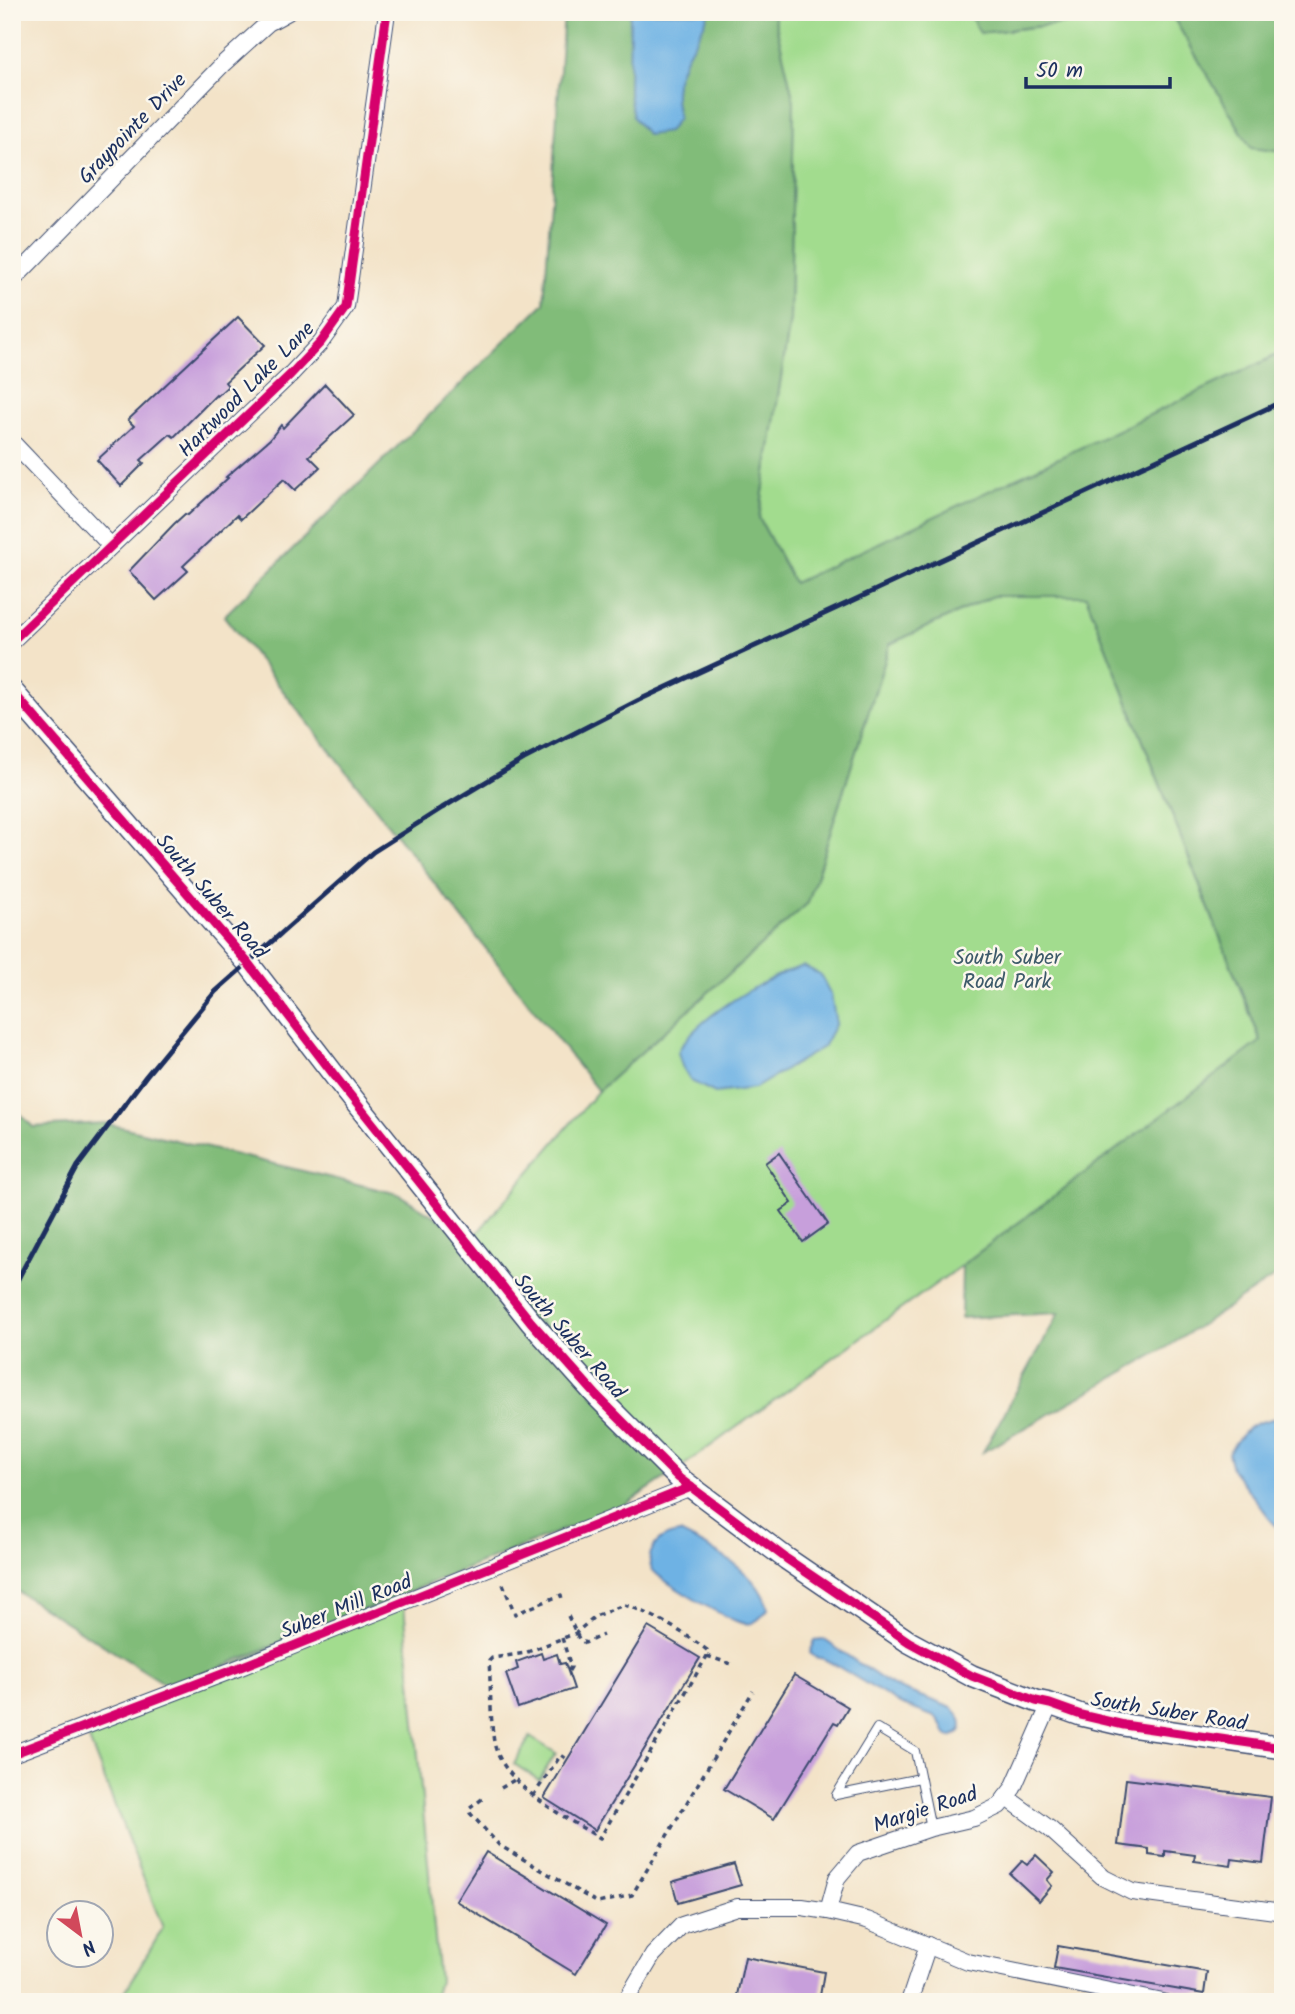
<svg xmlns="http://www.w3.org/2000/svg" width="1295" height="2014" font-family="Kalam,sans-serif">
<rect width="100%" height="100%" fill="#fbf7ec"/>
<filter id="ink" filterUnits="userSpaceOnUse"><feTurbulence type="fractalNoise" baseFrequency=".0143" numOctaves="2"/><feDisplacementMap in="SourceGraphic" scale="14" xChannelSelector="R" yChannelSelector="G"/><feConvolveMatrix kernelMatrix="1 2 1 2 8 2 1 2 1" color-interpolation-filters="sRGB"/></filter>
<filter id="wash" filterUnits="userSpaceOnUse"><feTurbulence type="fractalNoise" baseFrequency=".00686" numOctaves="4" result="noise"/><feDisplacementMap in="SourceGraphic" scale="28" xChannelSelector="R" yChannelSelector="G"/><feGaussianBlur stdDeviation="1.57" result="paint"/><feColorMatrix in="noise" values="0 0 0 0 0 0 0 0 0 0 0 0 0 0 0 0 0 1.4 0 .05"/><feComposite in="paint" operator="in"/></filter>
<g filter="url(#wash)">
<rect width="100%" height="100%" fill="#f3e3c8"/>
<g fill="#a2dc8e" stroke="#5e8676" stroke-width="2">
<path d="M773 12H968L981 33 1170 12 1251 147 1283 152V352L794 584 759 518 790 320 794 101Z"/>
<path d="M993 596H1086L1261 1042 962 1265 680 1468 598 1391 468 1237 479 1231 598 1091 808 903 890 644Z"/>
<path d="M403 1594 439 1981 433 2002H119L163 1928 84 1727Z"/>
<path d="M530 1737 556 1753 539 1780 514 1764Z"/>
</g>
<g fill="#81bc79" stroke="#4e766c" stroke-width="2">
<path d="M564 12H773L794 101 790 320 759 518 794 583 1283 352V1271L1169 1346 983 1452 1059 1313 961 1318 962 1265 1261 1041 1086 596H993L890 644 808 903 598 1091 224 616 544 303Z"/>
<path d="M968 12H1166L980 33Z"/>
<path d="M1170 12H1283V152L1251 148Z"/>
<path d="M12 1105 33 1127 105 1123 398 1194 468 1237 598 1391 680 1468 623 1506 170 1687 12 1588Z"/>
</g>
<g fill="#6eb2e4" stroke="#4470a1" stroke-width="2">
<path d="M630 12H709C700 40 674 66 675 96 675 103 677 111 678 118L668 132 647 135 633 117 629 93Z"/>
<path d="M803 966 820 974 831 995 836 1023 823 1047 755 1088 715 1093 691 1081 682 1066 678 1052C695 1018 766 977 803 966Z"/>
<path d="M1283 1417V1535L1232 1469 1228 1453C1246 1426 1251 1422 1283 1417Z"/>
<path d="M680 1533C712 1549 760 1572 768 1609 763 1615 759 1621 752 1623 747 1624 740 1623 736 1621 719 1614 661 1582 652 1569 648 1561 649 1555 653 1548 659 1538 669 1534 680 1533Z"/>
<path d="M823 1639 891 1685 952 1708C963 1717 968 1732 950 1737L945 1733 943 1727 935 1717 900 1704 837 1666 824 1659 815 1657 810 1653 815 1640Z"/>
</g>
<g id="blocks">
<g fill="#c79fdb">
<path d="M238 317 265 345 225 382 228 386 217 396 216 395 174 437 170 434 141 460 144 463 121 486 97 460 134 426 128 420Z"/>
<path d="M325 384 354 415 309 456 320 467 295 490 284 479 241 519 237 515 183 566 188 571 156 600 129 571 174 524 185 514 188 515 228 478 226 477 270 439 281 425 283 428Z"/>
<path d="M779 1153 828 1224 803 1242 781 1211 792 1203 765 1163Z"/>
<path d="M648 1627 700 1658 595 1830 544 1798Z"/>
<path d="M541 1653 543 1659 557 1654 560 1664 565 1663 574 1689 518 1708 506 1674 518 1669 516 1662Z"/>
<path d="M794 1675 848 1707 838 1724 834 1722 774 1819 724 1789Z"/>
<path d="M1126 1779 1271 1797 1263 1863 1232 1859 1231 1866 1194 1861 1195 1855 1165 1851V1857L1149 1855V1849L1118 1845Z"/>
<path d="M486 1852 606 1925 576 1974 456 1901Z"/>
<path d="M1036 1855 1054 1872 1047 1880 1052 1886 1039 1901 1010 1874 1022 1861 1027 1865Z"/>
<path d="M734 1864 741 1885 678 1903 672 1882Z"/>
<path d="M1058 1946 1207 1972 1204 1994 1054 1968Z"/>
<path d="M745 1957 824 1972 819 2002H746L736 2000Z"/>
</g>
</g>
</g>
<g filter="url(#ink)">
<use href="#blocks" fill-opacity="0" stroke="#3b4a6e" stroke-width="2"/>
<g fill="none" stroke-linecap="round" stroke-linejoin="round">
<defs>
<path id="service" d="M920 1778 836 1795 877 1728 915 1751 931 1828"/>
<g id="minor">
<path d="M12 281 224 63 268 23 288 12"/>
<path d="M12 442 111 546"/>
<path d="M12 641 290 375 321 342 346 307 387 12"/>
<path d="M12 1754 238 1668 691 1487"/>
<path d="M1006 1797 1050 1829 1104 1878 1132 1892 1283 1912"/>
<path d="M828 1911 837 1878 858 1853 931 1828 974 1818 999 1806 1013 1788 1050 1704"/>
<path d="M625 2002 653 1955 682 1925 737 1907H802L828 1911 867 1920 968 1962 1163 2002"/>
<path d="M909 2002 928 1945"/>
</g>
<path id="tertiary" d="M12 691 248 963 338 1080 531 1322 598 1397 679 1478 787 1559 909 1642 972 1676 1036 1701 1050 1704 1081 1715 1124 1725 1283 1748"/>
</defs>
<use href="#service" stroke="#3b4a6e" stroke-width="10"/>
<use href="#minor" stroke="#3b4a6e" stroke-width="18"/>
<use href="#tertiary" stroke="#3b4a6e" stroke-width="24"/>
<g stroke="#3b4a6e" stroke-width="3.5" stroke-dasharray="5 5" stroke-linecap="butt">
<path d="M503 1584 515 1614 561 1595 562 1599"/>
<path d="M624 1605C649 1611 686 1634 707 1650V1656L600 1838C566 1818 502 1785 494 1742 490 1716 491 1688 489 1661L492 1658 525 1653 576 1633 595 1616Z"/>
<path d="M568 1616 579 1639 585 1643 603 1635"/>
<path d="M562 1638 571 1667 568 1672"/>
<path d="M707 1656 734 1665"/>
<path d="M501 1788 516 1779"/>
<path d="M533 1796 561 1755 568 1760"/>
<path d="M482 1799 469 1809 470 1813 499 1845 598 1903 632 1895 753 1691"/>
</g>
<use href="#service" stroke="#fff" stroke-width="8"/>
<use href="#minor" stroke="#fff" stroke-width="16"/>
<use href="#tertiary" stroke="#fff" stroke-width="21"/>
<path stroke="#1b2f5e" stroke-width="5" d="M12 1290 78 1166 146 1076 215 992 373 852 442 808 524 759 639 700 1283 401"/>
<defs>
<g id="cycleway">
<path d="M12 641 290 375 321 342 346 307 387 12"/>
<path d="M12 691 248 963 338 1080 531 1322 598 1397 679 1478 787 1559 909 1642 972 1676 1036 1701 1050 1704 1081 1715 1124 1725 1283 1748"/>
<path d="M12 1754 238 1668 691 1487"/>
</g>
</defs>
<use href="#cycleway" stroke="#fbf7ec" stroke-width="13"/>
<use href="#cycleway" stroke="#d6006c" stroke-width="9"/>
</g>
</g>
<g text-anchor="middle" stroke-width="5" stroke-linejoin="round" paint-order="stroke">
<g font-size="21" fill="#1b2f5e" stroke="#fbf7ec">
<text transform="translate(132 128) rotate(-46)" y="7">Graypointe Drive</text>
<text transform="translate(246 389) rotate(-45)" y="7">Hartwood Lake Lane</text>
<text transform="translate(212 896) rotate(49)" y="7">South Suber Road</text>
<text transform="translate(570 1336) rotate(49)" y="7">South Suber Road</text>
<text transform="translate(346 1606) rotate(-22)" y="7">Suber Mill Road</text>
<text transform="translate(1169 1711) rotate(9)" y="7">South Suber Road</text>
<text transform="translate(925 1809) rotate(-18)" y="7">Margie Road</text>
</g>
<g font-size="21" fill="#3d5a6a" stroke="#fbf7ec">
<text x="1007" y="964">South Suber<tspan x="1007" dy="24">Road Park</tspan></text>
</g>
</g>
<rect width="1295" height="2014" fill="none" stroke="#fbf7ec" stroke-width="42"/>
<g transform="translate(80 1934) rotate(148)"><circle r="33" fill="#fbf7ec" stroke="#a1a7b3" stroke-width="2"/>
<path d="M0-5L12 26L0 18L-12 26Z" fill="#d1495b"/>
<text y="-10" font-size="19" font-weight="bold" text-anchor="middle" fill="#1b2f5e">N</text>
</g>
<path d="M1026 77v10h144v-10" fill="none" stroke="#1b2f5e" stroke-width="3.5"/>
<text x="1036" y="77" font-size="21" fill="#1b2f5e" stroke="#fbf7ec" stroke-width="5" paint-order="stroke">50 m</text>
</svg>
